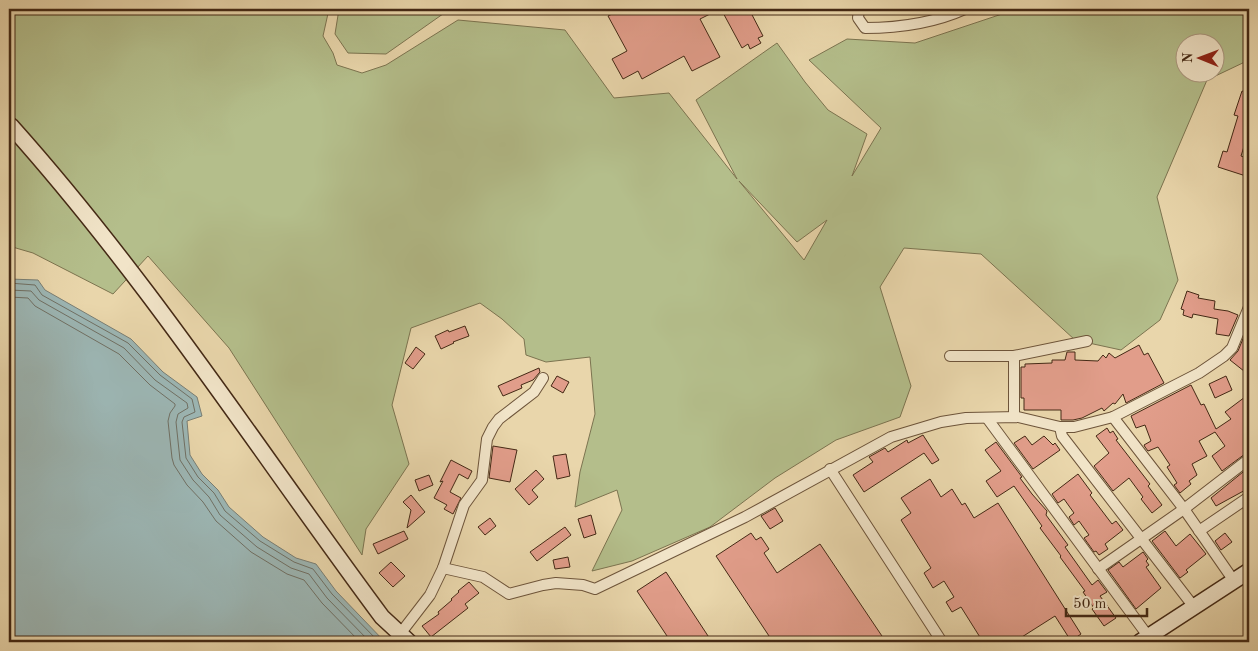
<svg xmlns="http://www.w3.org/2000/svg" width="1258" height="651" font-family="'Old Standard TT',serif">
<rect width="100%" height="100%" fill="#e9d6ab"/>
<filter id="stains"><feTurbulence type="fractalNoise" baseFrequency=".004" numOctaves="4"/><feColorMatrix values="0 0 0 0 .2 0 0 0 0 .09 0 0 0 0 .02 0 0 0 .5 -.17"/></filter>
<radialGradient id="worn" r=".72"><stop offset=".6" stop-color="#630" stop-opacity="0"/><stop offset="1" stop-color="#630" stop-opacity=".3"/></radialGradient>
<g fill="#b4be8b" stroke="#7c7450" fill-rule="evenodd">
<path d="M9 9H329L323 36 333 53 337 65 362 73 386 65 458 20 565 30 614 98 669 93 737 179 696 100 777 43 805 82 828 110 867 134 852 176 881 128 809 60 847 39 915 43 1002 14 1006 9H1249V60L1207 80 1157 197 1178 280 1160 320 1121 350 1075 340 981 254 904 248 880 287 911 386 900 417 836 440 775 478 710 527 632 561 592 571 622 510 617 490 575 507 580 472 595 414 590 357 546 362 526 355 524 339 502 319 480 303 411 328 392 405 409 464 366 529 362 555 229 348 148 256 113 294 33 253 9 246ZM1186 42H1216V72H1186ZM739 181 797 242 827 220 804 260Z"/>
<path d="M339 9H450L386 54 348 53 335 34Z"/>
</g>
<path fill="#9cb6b4" stroke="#797e74" d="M9 279 38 280 45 290 131 339 163 372 197 397 202 416 187 421 190 455 202 474 218 490 229 507 263 537 296 558 316 564 336 591 385 642H9Z"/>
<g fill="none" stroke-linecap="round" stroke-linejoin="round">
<g stroke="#707064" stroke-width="1">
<path d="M9 283 35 285 42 295 128 343 160 375 192 399 195 412 184 417 182 422 186 458 198 477 214 493 225 511 260 541 294 562 313 569 332 594 379 642"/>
<path d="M9 290 31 291 39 300 124 348 155 380 187 403 188 408 178 414 176 422 180 460 193 480 209 497 220 515 257 547 291 568 309 574 327 598 370 642"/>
<path d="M9 297 28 298 35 306 119 354 150 385 175 404V406L170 413 168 421 172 458 174 465 187 485 203 502 216 521 251 552 287 574 304 580 322 603 360 642"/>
</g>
</g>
<g fill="#e19d8a" stroke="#442915">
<path d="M622 9H720L700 19 720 57 692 71 684 56 642 79 638 71 623 79 612 59 627 51 608 16Z"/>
<path d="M721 9H749L763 36 758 38 761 43 750 49 748 44 742 48Z"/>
<path d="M1242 91 1249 93V141L1246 140 1241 156 1249 159V177L1218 167 1223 151 1227 152 1238 116 1234 115Z"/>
<path d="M1187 291 1199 295 1198 298 1215 301 1214 309 1228 311 1238 315 1229 336 1216 334 1218 319 1193 314 1192 318 1183 315 1184 310 1181 309Z"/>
<path d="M1249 324V375L1230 360 1238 351Z"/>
<path d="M465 326 469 336 453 342 454 343 441 349 435 336 448 330 449 332Z"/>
<path d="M1139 345 1144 355 1148 353 1164 383 1126 403 1123 394 1115 404 1113 403 1104 411 1102 408 1082 418 1073 420H1061V410H1024V398H1021V367H1025V364L1052 363V360H1065L1067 352H1075V360L1098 361 1103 355 1106 358 1109 353 1115 358Z"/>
<path d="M416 347 425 354 413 369 405 363Z"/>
<path d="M539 368 540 372 533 380 521 385 522 388 503 396 498 386Z"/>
<path d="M557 376 569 382 563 393 551 386Z"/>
<path d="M1226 376 1232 390 1215 398 1209 384Z"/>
<path d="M1191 385 1201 405 1204 404 1216 429 1231 419 1225 412 1249 394V451L1222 471 1212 456 1225 446 1215 432 1199 441 1207 456 1192 464 1197 475 1189 481 1191 484 1180 493 1174 485 1177 483 1167 467 1170 465 1158 447 1148 451 1145 447 1144 445 1151 441 1145 425 1136 428 1131 416Z"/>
<path d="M1107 428 1110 433 1113 431 1118 439 1116 440 1150 484 1148 486 1162 505 1152 513 1141 499 1143 497 1129 478 1113 491 1094 466 1109 453 1096 436Z"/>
<path d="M923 435 939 460 932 464 924 453 864 492 853 475 873 462 869 457 885 448 888 452 907 440 908 443Z"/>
<path d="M1025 436 1032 445 1044 436 1053 445 1055 443 1060 450 1033 469 1014 443Z"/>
<path d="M996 442 1022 477 1020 478 1032 494 1047 511 1046 515 1068 545 1065 547 1092 585 1098 580 1107 592 1100 596 1116 618 1104 626 1092 609 1094 608 1083 592 1085 591 1060 557 1061 556 1040 528 1042 526 1014 486 997 497 986 481 1001 471 985 450Z"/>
<path d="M493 446 517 450 510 482 489 478Z"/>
<path d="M566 454 570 476 557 479 553 456Z"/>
<path d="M451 460 472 471 468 479 459 474 450 492 461 498 453 514 444 509 447 505 434 498 443 481 440 482Z"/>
<path d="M536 470 544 479 532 490 538 497 529 505 515 489Z"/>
<path d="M1249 471V488L1216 506 1211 498 1243 472 1244 474Z"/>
<path d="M1078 474 1092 493 1090 495 1112 524 1116 521 1123 530 1105 544 1108 549 1099 555 1096 551 1094 552 1084 538 1089 535 1079 521 1074 525 1069 517 1074 513 1064 499 1058 503 1052 494Z"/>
<path d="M429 475 433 485 419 491 415 480Z"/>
<path d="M930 479 941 497 952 489 962 505 965 503 974 518 998 503 1081 634 1071 641 1055 616 1014 642H983L961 607 952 612 946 602 954 597 944 581 933 588 924 573 931 568 901 520 911 513 901 498Z"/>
<path d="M411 495 425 512 407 528 411 510 403 502Z"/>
<path d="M775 508 783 521 770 529 761 516Z"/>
<path d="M591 515 596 534 584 538 578 519Z"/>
<path d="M490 518 496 526 485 535 478 527Z"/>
<path d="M565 527 571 535 537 561 530 552Z"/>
<path d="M404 531 408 539 378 554 373 544Z"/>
<path d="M1165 531 1176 546 1190 534 1206 554 1186 570 1188 572 1180 578 1152 541Z"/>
<path d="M751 533 756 540 761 537 769 549 764 553 777 573 820 544 886 642H773L716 556Z"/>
<path d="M1225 533 1232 542 1221 550 1215 541Z"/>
<path d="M1143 552 1148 559 1146 561 1149 565 1146 567 1161 588 1136 609 1108 570 1119 562 1123 567Z"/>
<path d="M568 557 570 567 555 569 553 560Z"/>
<path d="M391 562 405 576 393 587 379 573Z"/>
<path d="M666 572 712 642H671L637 591Z"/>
<path d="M469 582 479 593 465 604 468 608 431 637 422 626 439 614 438 612 452 600 451 599 459 592 458 591Z"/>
</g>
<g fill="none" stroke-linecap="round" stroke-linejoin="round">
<defs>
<g id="street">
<path d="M859 9 858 18 865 28C899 28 934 23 965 9"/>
<path d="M950 356H1014L1087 341"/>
<path d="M1014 417V356"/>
<path d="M1113 417 1184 509 1234 581"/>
<path d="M987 418 1148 636"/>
<path d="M1060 427 1062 436 1194 607"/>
<path d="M830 469 942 642"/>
<path d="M1199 531 1249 497"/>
<path d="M443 568 483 577 509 594 543 585 556 583 583 585 595 589 745 517 891 437 941 422 966 418 1018 417 1060 427H1074L1113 417 1199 373 1224 356 1232 348 1249 307"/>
<path d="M1098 569 1184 509 1249 459"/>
<path d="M400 634 430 595 443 568 464 505 482 480 487 439 493 427 499 419 534 392 543 378"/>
</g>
<g id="secondary">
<path d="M11 126C148 279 260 453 382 617L409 642"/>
<path d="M1140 642 1249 571"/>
</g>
</defs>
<use href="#street" stroke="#6d543a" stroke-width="12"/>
<use href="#secondary" stroke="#442915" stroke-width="18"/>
<use href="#street" stroke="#f1e4c8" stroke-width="10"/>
<use href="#secondary" stroke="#f1e4c8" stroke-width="15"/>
</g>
<rect width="1258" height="651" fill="none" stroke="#e9d6ab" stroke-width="30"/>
<rect x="10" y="10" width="1238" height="631" fill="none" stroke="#442915" stroke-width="2.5"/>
<rect x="15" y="15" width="1228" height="621" fill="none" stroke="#442915"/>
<g transform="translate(1200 58) rotate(271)"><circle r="24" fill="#f1e4c8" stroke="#ac9980"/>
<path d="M0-4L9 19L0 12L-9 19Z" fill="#8f2418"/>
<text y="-8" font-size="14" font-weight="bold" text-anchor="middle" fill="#442915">N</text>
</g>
<path d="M1066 608v8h81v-8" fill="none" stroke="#442915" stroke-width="2.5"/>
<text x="1073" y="608" font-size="15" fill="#442915" stroke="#f1e4c8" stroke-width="4" paint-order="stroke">50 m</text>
<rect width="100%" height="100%" filter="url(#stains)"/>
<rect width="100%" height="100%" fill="url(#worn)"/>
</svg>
